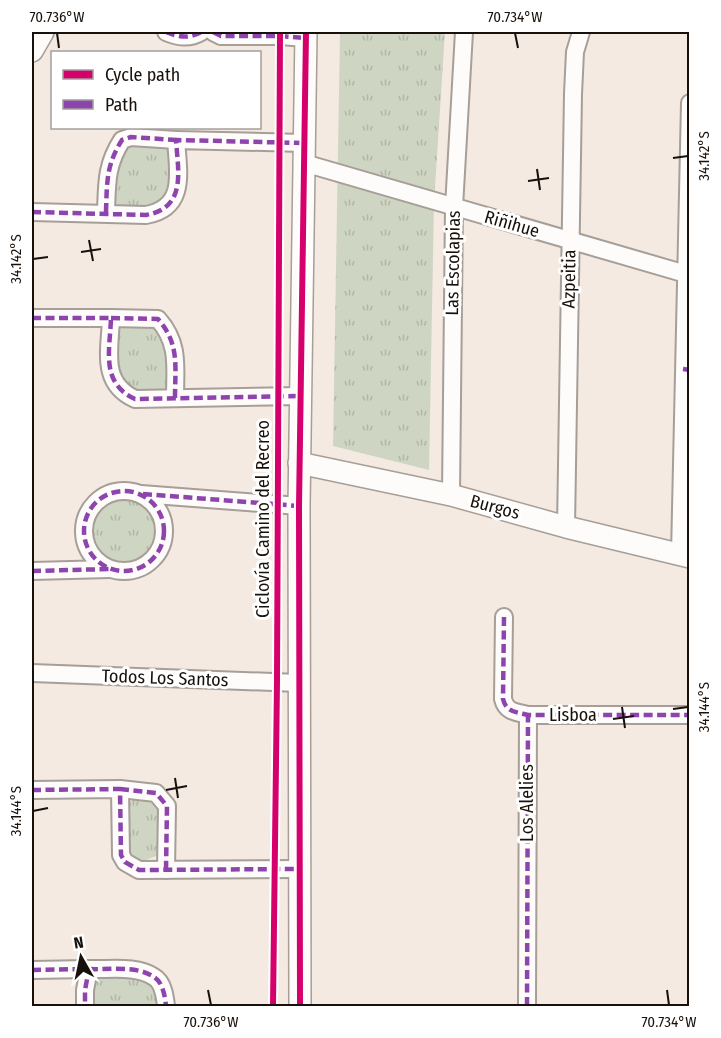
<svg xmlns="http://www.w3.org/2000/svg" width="721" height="1038" font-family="'Fira Sans Condensed',sans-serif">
<defs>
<pattern id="grass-tufts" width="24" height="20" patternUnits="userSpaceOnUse" patternTransform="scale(1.5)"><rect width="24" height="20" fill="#cfd5c3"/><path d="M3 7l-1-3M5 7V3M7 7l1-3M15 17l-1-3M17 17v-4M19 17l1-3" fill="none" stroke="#b1b6a6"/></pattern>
</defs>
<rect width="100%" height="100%" fill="#f4eae2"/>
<g fill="url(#grass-tufts)">
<path d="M340 32H445L434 203 429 470 333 446Z"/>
<path d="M126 145 170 146 172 181 164 200 145 208 113 206V174Z"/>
<path d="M116 323 156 324 168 341 170 393 136 394 127 389 115 361Z"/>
<circle cx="124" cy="531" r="36"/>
<path d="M143 796H150L163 807 159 855 143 861 132 857 127 850 128 802Z"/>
<path d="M93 974 136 976 152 981 161 1006H90Z"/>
</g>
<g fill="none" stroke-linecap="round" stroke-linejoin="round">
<defs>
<g id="minor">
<path d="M166 32C178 37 189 39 201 32"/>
<path d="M213 32 221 36H280L306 38"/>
<path d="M304 163 686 274"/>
<path d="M32 212 146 215C187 208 178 171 176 140L304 143"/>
<path d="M106 212C107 183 106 165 122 140L131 137 176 140"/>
<path d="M32 318H111C110 350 100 383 135 399L300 396"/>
<path d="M111 318 158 319C180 344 175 367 175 398"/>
<circle cx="124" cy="531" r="40"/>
<path d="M141 494 299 506"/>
<path d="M451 495 454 207 464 32"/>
<path d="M566 527 573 94 575 52 581 32"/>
<path d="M680 555 690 103"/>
<path d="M32 571 110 569"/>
<path d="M504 617 503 699C506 712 516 712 528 715H690"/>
<path d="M32 673 299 683"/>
<path d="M120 789 156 793 167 806 166 870"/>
<path d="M32 790 120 789 121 855 125 862 139 870 300 869"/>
<path d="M89 969C108 970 137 965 154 977 163 982 165 997 166 1006"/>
<path d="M32 970 89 969 85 990V1006"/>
<path d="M527 1006 528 715"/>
</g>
<g id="tertiary">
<path d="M32 51 43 32"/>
<path d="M299 463 451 495 566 527 690 557"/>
<path d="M300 1006 299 506 306 32"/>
</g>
</defs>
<use href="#minor" stroke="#a69e97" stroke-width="20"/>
<use href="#tertiary" stroke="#a69e97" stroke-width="24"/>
<use href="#minor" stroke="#fdfcfb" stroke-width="16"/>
<use href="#tertiary" stroke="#fdfcfb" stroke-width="21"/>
<g stroke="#8e44ad" stroke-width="4.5" stroke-dasharray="9 4.5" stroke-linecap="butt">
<path d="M166 32C178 37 189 39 201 32"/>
<path d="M213 32 221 36H280L306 38"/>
<path d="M687 199H690"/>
<path d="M32 212 146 215C187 208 178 171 176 140L304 143"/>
<path d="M106 212C107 183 106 165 122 140L131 137 176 140"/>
<path d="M32 318H111C110 350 100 383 135 399L300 396"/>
<path d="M111 318 158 319C180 344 175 367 175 398"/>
<path d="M683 369 690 370"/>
<circle cx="124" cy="531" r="40"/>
<path d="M143 494 299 506"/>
<path d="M32 571 110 569"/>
<path d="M504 617 503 699C506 712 516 712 528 715H690"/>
<path d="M120 789 156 793 167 806 166 870"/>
<path d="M32 790 120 789 121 855 125 862 139 870 300 869"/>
<path d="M89 969C108 970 137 965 154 977 163 982 165 997 166 1006"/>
<path d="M32 970 89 969 85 990V1006"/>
<path d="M527 1006 528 715"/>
</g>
<defs>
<g id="cycleway">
<path d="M273 1006 277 682 280 32"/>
<path d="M300 1006 299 506 306 32"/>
</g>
</defs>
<use href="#cycleway" stroke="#fff" stroke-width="10"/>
<use href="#cycleway" stroke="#d6006c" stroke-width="6"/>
</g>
<path fill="none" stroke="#18100a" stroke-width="2" d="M57 33 59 48M515 33 518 48M673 158 688 156M537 169 540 190M528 181 549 178M89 240 93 261M81 252 101 249M33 259 48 257M622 707 625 728M673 709 688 707M613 719 634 716M175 778 178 798M166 790 187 786M33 811 48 808M208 990 211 1005M667 990 669 1005"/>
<g text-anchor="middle" stroke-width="6" stroke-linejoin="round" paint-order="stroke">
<g font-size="18" fill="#18100a" stroke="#fff">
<text transform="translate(512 224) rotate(16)" y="6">Riñihue</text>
<text transform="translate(453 263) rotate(-89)" y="6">Las Escolapias</text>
<text transform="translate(569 279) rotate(-89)" y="6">Azpeitia</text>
<text transform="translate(495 507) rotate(15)" y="6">Burgos</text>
<text transform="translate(263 519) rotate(-90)" y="6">Ciclovía Camino del Recreo</text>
<text transform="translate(165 678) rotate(2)" y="6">Todos Los Santos</text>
<text x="573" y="721">Lisboa</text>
<text transform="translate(527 803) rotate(-90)" y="6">Los Alelies</text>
</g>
</g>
<rect width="721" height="1038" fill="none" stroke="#ffffff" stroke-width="66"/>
<rect x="51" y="51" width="210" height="78" fill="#ffffff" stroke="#a39f9d" stroke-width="1.5"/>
<rect x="63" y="70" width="30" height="9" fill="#d6006c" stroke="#a39f9d" stroke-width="1.5"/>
<text x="105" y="81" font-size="18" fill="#18100a">Cycle path</text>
<rect x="63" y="100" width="30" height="9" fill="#8e44ad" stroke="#a39f9d" stroke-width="1.5"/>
<text x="105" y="111" font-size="18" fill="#18100a">Path</text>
<g transform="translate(81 957) rotate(351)" stroke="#ffffff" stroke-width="4.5" paint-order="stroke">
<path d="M0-4.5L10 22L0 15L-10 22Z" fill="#18100a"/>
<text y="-9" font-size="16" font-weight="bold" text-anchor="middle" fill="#18100a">N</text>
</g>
<rect x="33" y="33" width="655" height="972" fill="none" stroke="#18100a" stroke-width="2"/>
<g font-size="15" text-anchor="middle" fill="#18100a">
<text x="57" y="22">70.736°W</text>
<text x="515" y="22">70.734°W</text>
<text transform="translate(704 156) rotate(-90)" y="5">34.142°S</text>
<text transform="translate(16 259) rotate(-90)" y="5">34.142°S</text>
<text transform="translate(704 707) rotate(-90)" y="5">34.144°S</text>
<text transform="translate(16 811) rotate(-90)" y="5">34.144°S</text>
<text x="211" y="1027">70.736°W</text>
<text x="669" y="1027">70.734°W</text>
</g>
</svg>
